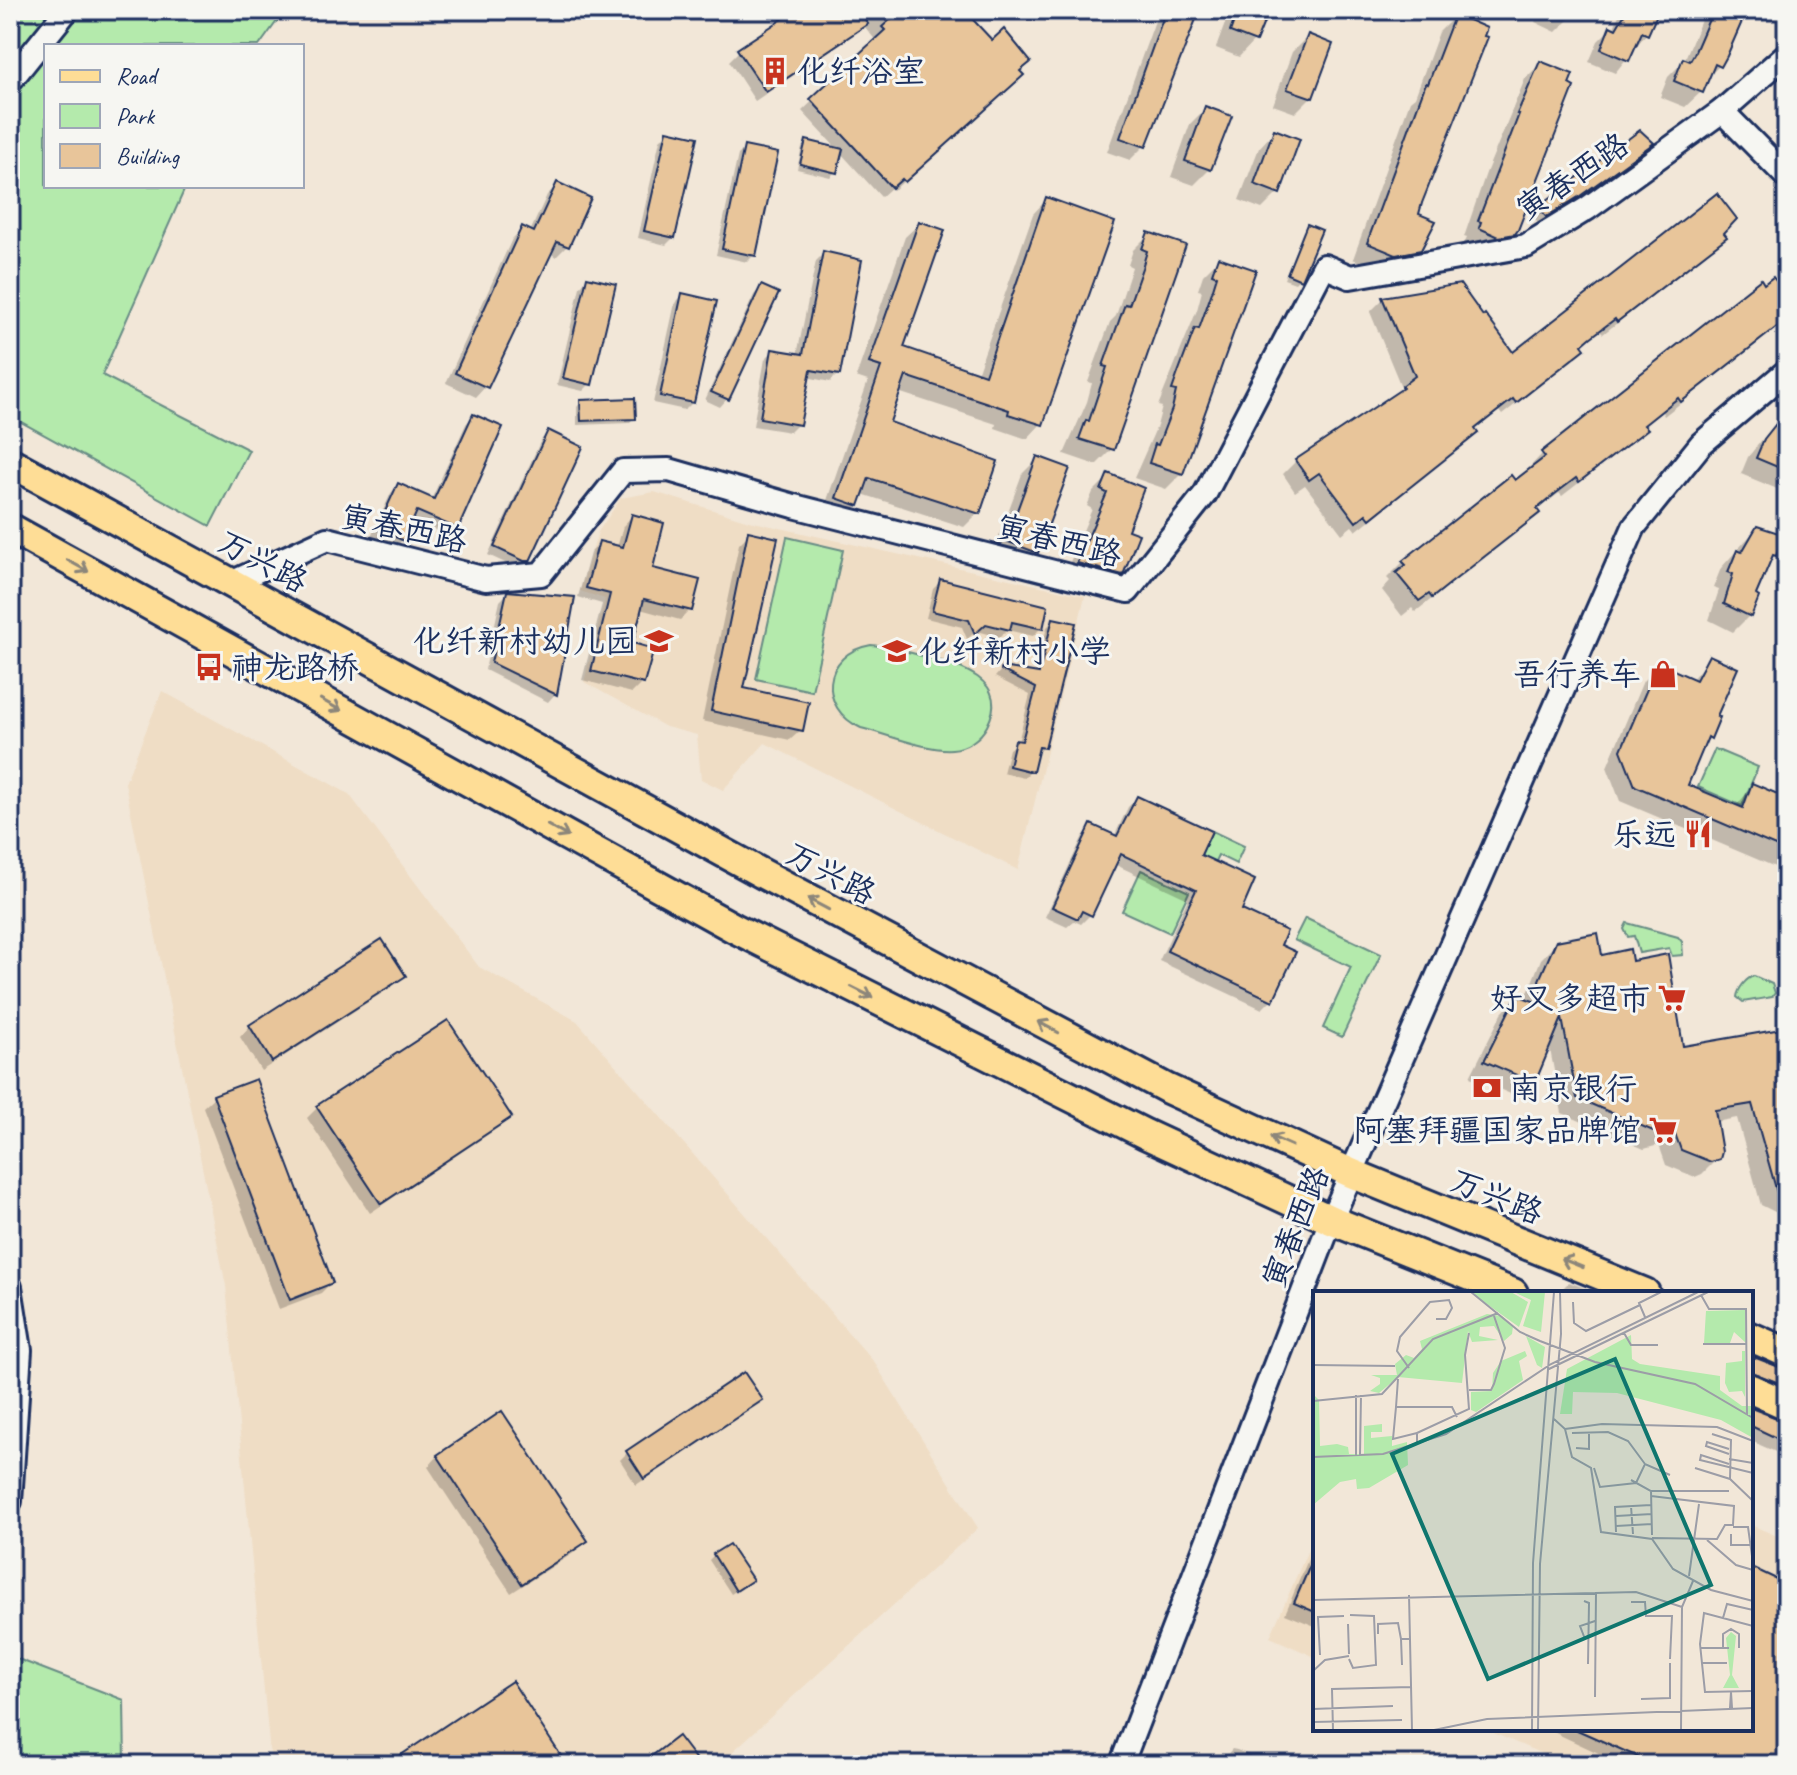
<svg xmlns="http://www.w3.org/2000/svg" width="1797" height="1775" font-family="Caveat,'LXGW WenKai TC',sans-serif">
<rect width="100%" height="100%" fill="#f2e7d8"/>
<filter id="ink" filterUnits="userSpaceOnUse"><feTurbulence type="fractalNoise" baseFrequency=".0125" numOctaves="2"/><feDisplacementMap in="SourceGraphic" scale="16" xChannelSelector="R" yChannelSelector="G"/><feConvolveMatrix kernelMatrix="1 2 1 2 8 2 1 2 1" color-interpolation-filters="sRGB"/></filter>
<g filter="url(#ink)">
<g fill="#efddc5">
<path d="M654 492 749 521 1085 596 1018 870 765 743 723 790 701 779 697 735 666 727 584 682 605 599 580 591 598 532 621 498Z"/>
<path d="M162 691 349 794 479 967 577 1021 874 1362 978 1528 718 1765H271L226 1286 125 783Z"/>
<path d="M1751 1525 1787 1540V1765H1568L1484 1729H1751Z"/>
<path d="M1315 1534V1657L1270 1637Z"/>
</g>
<g fill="#b4eaac" stroke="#688c85" stroke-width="2">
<path d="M10 10H285L259 46H46V186H186L102 375 249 450 210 526 10 416Z"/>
<path d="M787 537 843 550 812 691 756 679Z"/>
<path d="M871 645C888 646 903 651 919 655 952 664 1013 677 987 726 980 739 966 748 952 749 929 751 885 734 861 728 817 708 822 653 871 645Z"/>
<path d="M1715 749 1758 767 1742 806 1698 787Z"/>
<path d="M1212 831 1244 846 1236 864 1218 855 1205 882 1191 875Z"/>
<path d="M1141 870 1189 892 1170 933 1122 911Z"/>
<path d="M1305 918 1381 954 1342 1037 1323 1028 1351 967 1294 940Z"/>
<path d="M1627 923 1678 937 1682 942 1683 955 1672 956 1669 948 1639 953 1634 936 1628 937 1624 929Z"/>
<path d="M1754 976 1772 984 1775 993 1772 997 1743 1002 1737 997C1738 989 1746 978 1754 976Z"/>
<path d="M10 1656 124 1700 125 1765H10Z"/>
</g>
<g fill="#0003">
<path d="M800 10H968L964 13 1018 72 1011 85 894 190 891 188 881 197 840 152 835 172 830 177 797 169 802 147 807 143 838 150 802 111 876 41 865 27 755 101 729 61 739 51Z"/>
<path d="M1159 10H1196L1144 146 1130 160 1107 152Z"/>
<path d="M1230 10H1267L1254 41 1239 57 1216 48Z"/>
<path d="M1304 10H1336L1327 19Z"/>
<path d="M1541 10H1578L1556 32 1535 22Z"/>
<path d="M1621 10H1660L1654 24 1615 73 1589 62 1598 41 1611 28 1613 30Z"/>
<path d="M1710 10H1744L1719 66 1707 78 1701 92 1685 107 1660 97 1668 77 1684 61 1702 18Z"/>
<path d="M1455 16 1417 215 1419 249 1403 266 1379 270 1353 259 1410 101 1415 97 1439 32Z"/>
<path d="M1308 36 1311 97 1295 113 1273 105 1292 52Z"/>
<path d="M1541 63 1513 233 1497 249 1482 252 1464 244 1467 238 1464 237 1486 173 1525 79Z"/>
<path d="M1206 108 1210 169 1194 185 1171 177 1190 124Z"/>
<path d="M1274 132 1278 193 1262 209 1239 200 1259 148Z"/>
<path d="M668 133 674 237 666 245 638 238 660 140Z"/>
<path d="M745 148 754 255 747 262 716 255 738 155Z"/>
<path d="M1644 150 1570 203 1538 223 1532 216 1540 209Z"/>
<path d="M557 185 589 199 567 246 556 257 550 253 486 386 476 397 446 383 512 239 522 229 530 232 547 195Z"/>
<path d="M1047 199 1112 223 1041 424 1027 439 995 428 996 424 898 392 887 423 978 513 964 527 862 494 858 505 843 520 823 512 868 381 856 377 905 237 920 223 902 349 977 374 1033 214Z"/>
<path d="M1308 226 1299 279 1295 283 1284 279 1303 231Z"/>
<path d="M1721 233 1724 237 1711 250 1603 334 1600 331 1580 346 1582 348 1569 362 1502 415 1499 411 1474 430 1475 432 1462 446 1356 531 1352 526 1342 534 1305 485 1295 492 1283 474 1296 461 1402 389 1370 312 1383 299 1512 355Z"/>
<path d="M1149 234 1183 247 1112 449 1096 465 1064 454 1087 402 1092 383 1088 382 1110 322 1116 316 1132 267 1128 265 1133 250Z"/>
<path d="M823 254 838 374 830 382 807 377 798 424 790 432 753 426 765 359 773 351 797 355 816 261Z"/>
<path d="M1219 259 1253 271 1182 473 1166 489 1134 478 1157 426 1162 407 1158 406 1197 310 1202 291 1198 290 1203 275Z"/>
<path d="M587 279 590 384 583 391 557 385 580 287Z"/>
<path d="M1760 282 1787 298V317L1771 333 1664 416 1662 412 1643 427 1645 429 1629 444 1562 496 1559 493 1536 511 1537 513 1522 528 1415 612 1412 608 1402 616 1382 590 1390 581 1387 578 1403 562 1511 478 1514 482 1528 472 1527 470 1542 454Z"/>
<path d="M761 287 727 399 720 407 705 400 754 295Z"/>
<path d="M683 295 693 402 685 410 653 403 675 303Z"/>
<path d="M581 402 634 418 629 423 577 425V407Z"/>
<path d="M1787 409V493L1741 474 1748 457Z"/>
<path d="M473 416 500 428 456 528 449 536 411 519 402 540 395 548 371 537 391 493 398 486 431 500 466 424Z"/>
<path d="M549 433 528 560 520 568H516L488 555 541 440Z"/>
<path d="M1038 458 1036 552 1020 568 989 556 999 536 1022 474Z"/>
<path d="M1109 476 1126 531 1121 574 1105 590 1063 579 1092 509 1087 506 1093 492Z"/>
<path d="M632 516 650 569 698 582 690 610 680 620 640 609 630 644 642 683 632 693 582 680 602 604 578 597 590 553 600 543 617 548 623 526Z"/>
<path d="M1757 528 1775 555 1768 561 1753 596 1757 598 1749 616 1733 632 1709 620 1719 590 1713 588 1721 568Z"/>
<path d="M749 534 742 689 801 730 790 740 702 721 739 544Z"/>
<path d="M940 582 1041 628 1033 636 1007 630 1000 637 977 631 967 639 962 627 926 618 933 589Z"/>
<path d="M508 593 572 599 555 694 548 702 485 670 500 601Z"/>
<path d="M1054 620 1043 747 1036 754 1031 771 1024 778 1003 773 1009 749 1018 742 1030 695 995 677 1002 669 1035 674 1047 627Z"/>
<path d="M1710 658 1715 717 1710 738 1703 745 1685 786 1735 807 1753 786 1787 800V872L1620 801 1607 767 1643 681 1658 666 1691 680Z"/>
<path d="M1137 798 1239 911 1278 946 1271 1000 1262 1009 1159 961 1188 899 1114 864 1090 915 1081 924 1074 921 1067 927 1045 917 1083 836 1092 827 1114 837 1128 807Z"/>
<path d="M1557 943 1630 963 1681 1048 1787 1030V1218L1761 1205 1737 1118 1715 1122 1718 1158 1702 1174 1695 1177 1666 1165 1659 1145 1644 1149 1562 1113 1549 1044 1533 1081 1518 1097 1470 1077 1502 1013 1517 997 1525 1000 1541 959Z"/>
<path d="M403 976 393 986 261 1071 240 1037 250 1026Z"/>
<path d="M448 1023 509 1116 499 1127 370 1213 307 1118 317 1108Z"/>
<path d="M214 1097 331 1283 321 1293 279 1309 203 1107Z"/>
<path d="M1569 1282 1597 1293H1558Z"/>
<path d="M1751 1356 1787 1372V1403L1751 1387Z"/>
<path d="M753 1407 636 1485 620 1460 627 1453Z"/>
<path d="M1751 1408 1787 1423V1457L1751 1441Z"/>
<path d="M438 1456 585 1541 575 1552 511 1593 428 1467Z"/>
<path d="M1315 1543V1626L1285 1614Z"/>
<path d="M714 1555 745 1585 731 1594 709 1560Z"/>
<path d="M1751 1568 1787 1585V1765H1624L1549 1730 1751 1729Z"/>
<path d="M1232 1749 1237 1750 1273 1765H1218Z"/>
</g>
<g fill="#e8c59a" stroke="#1b2f5e" stroke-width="2">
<path d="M796 10H859L868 24 766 92 737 49Z"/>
<path d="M901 10H964L992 40 1004 29 1031 62 1020 71 1024 75 905 182 902 179 892 188 810 99 885 30 882 27Z"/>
<path d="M1166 10H1187L1198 14 1146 147 1120 138Z"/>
<path d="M1238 10H1269L1256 42 1230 32Z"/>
<path d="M1627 10H1659L1648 35 1642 32 1629 61 1601 49 1610 26 1616 29Z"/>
<path d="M1713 10H1747L1727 56 1721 67 1715 64 1703 93 1674 81 1683 58 1690 61 1694 54Z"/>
<path d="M1455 14 1487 28 1484 36 1488 37 1422 203 1419 214 1436 221 1421 250 1396 255 1367 243 1426 83 1428 84Z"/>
<path d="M1308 34 1333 44 1313 98 1287 89Z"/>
<path d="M1540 61 1573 74 1569 84 1574 87 1518 230 1515 234 1499 237 1479 228 1481 222 1478 221 1519 114H1517Z"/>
<path d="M1205 106 1232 116 1211 170 1185 161Z"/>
<path d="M1274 129 1300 139 1280 194 1254 184Z"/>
<path d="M667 130 698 137 675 238 644 231Z"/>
<path d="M1640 130 1654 143 1580 196 1546 217 1538 207Z"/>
<path d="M806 140 843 149 837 173 800 164Z"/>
<path d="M744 146 778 153 756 256 722 249Z"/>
<path d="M557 182 591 198 569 247 557 242 488 388 455 373 522 226 534 232Z"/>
<path d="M1717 193 1737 219 1724 233 1727 237 1617 322 1615 319 1590 338 1582 345 1585 349 1516 403 1513 399 1475 429 1478 433 1370 519 1366 514 1356 522 1319 473 1309 480 1295 460 1403 388 1402 386 1415 376 1382 297 1460 284 1483 316 1485 314 1513 352Z"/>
<path d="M1046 197 1115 222 1043 425 1008 414 1009 410 906 376 890 422 998 461 980 514 869 478 859 506 836 498 881 367 869 363 919 221 945 230 904 347 985 375Z"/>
<path d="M1307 224 1322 230 1301 280 1287 274Z"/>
<path d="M1148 232 1186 245 1114 450 1079 439 1086 420 1089 421 1107 367 1103 366 1125 304 1129 305 1142 268 1147 251 1142 249Z"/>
<path d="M823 251 862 260 840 375 811 370 800 425 760 418 772 349 803 354Z"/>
<path d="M1218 257 1256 270 1183 474 1149 463 1155 444 1158 445 1172 409 1176 391 1172 390 1178 373 1195 328 1199 329 1212 292 1217 276 1212 274Z"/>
<path d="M587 277 616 284 592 385 563 378Z"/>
<path d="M1773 277 1787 295V319L1681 402 1678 398 1644 425 1648 429 1579 482 1576 478 1555 494 1537 509 1540 513 1447 586 1432 598 1429 594 1419 601 1396 573 1406 565 1402 561 1511 475 1515 480 1545 457 1541 452 1761 279 1764 284Z"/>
<path d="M761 285 779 293 729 400 711 392Z"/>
<path d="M682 293 717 301 694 403 660 396Z"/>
<path d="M635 398 636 419 581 421 580 400Z"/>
<path d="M1787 410V471L1756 458 1764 439Z"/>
<path d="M473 414 503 427 458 529 417 511 404 541 377 529 398 483 434 499Z"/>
<path d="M548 430 583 447 530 561H524L494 547Z"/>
<path d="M1037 456 1070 468 1038 553 1003 540 1010 523 1012 524Z"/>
<path d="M1108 473 1144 488 1128 530 1139 534 1123 575 1077 563 1107 493 1101 490Z"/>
<path d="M632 514 664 523 653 568 700 580 692 611 644 599 633 643 654 649 644 684 591 671 610 594 586 588 599 541 623 547Z"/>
<path d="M1757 526 1785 535 1776 556 1773 555 1756 595 1759 597 1751 617 1724 604 1733 574 1728 572 1737 550 1742 552Z"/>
<path d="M748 531 778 538 744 688 809 702 803 731 711 711Z"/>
<path d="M940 579 1048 606 1043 629 1012 622 1010 630 986 624 975 634 969 620 932 611Z"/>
<path d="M507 591 575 597 557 695 491 663Z"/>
<path d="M1053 618 1076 623 1045 748 1039 747 1033 772 1009 766 1015 740 1022 741 1036 688 1001 670 1002 667 1039 673Z"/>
<path d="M1709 655 1738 668 1717 716 1720 717 1711 739 1708 737 1688 785 1743 808 1752 783 1787 798V851L1635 786 1621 750 1658 663 1696 680Z"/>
<path d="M1137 796 1212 831 1201 855 1255 880 1242 910 1287 931 1281 945 1296 952 1273 1001 1167 951 1196 890 1121 854 1092 916 1082 911 1078 919 1052 907 1091 824 1117 836Z"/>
<path d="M1598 933 1602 955 1630 949 1632 961 1668 954 1683 1046 1787 1028V1209L1782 1210 1752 1104 1715 1110 1722 1152 1720 1159 1711 1162 1681 1150 1674 1131 1660 1134 1577 1098 1562 1018 1535 1083 1484 1061 1517 995 1544 1005 1539 980 1556 941Z"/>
<path d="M382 939 406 976 272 1062 249 1025Z"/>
<path d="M448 1020 512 1117 381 1204 316 1106Z"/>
<path d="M256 1079 333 1283 290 1300 213 1095Z"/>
<path d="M1751 1356 1787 1370V1386L1751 1372Z"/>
<path d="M744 1372 763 1400 644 1479 626 1451Z"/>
<path d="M1751 1408 1787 1422V1443L1751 1426Z"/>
<path d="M502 1411 588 1541 522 1584 437 1455Z"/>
<path d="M729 1544 753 1580 736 1591 713 1554Z"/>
<path d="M1315 1554V1612L1294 1603Z"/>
<path d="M1751 1567 1787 1584V1765H1656L1575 1729H1751Z"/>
<path d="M512 1681 567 1765H386Z"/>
<path d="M678 1736 700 1765H640Z"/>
</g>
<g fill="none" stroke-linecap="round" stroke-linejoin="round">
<defs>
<g id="minor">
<path d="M10 81 67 10"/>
<path d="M1722 111 1787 177"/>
<path d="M233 582 327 539 486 579 541 574 623 471 669 470 794 506 1128 591 1205 494 1324 266 1350 277 1526 246 1588 208 1722 111 1787 54"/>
<path d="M10 1287 20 1350 10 1501"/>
<path d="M1121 1765 1331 1220 1634 527 1701 444 1787 371"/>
</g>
<g id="major">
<path d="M10 462 763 874 1168 1089 1351 1173 1645 1293"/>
<path d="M10 528 734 928 1145 1134 1331 1220 1513 1293"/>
<path d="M1751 1337 1787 1353"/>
<path d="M1751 1389 1787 1405"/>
</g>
</defs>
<use href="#minor" stroke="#1b2f5e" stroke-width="28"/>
<use href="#major" stroke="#1b2f5e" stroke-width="34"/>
<use href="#minor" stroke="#f6f6f2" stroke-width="22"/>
<use href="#major" stroke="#fedd96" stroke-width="28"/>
</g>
<defs><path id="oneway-shaft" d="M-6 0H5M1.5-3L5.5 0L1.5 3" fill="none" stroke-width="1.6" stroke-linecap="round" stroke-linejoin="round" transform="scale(2)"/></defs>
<g stroke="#8c867a">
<use href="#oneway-shaft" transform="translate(78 566) rotate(29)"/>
<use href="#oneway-shaft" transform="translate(331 705) rotate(29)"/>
<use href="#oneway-shaft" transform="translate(558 831) rotate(29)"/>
<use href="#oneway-shaft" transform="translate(818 904) rotate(-152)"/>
<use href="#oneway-shaft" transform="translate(862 992) rotate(27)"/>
<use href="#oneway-shaft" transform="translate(1048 1027) rotate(-152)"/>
<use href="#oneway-shaft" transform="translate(1281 1141) rotate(-156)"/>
<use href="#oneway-shaft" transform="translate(1572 1263) rotate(-158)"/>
</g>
</g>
<defs>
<symbol id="building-bare" viewBox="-9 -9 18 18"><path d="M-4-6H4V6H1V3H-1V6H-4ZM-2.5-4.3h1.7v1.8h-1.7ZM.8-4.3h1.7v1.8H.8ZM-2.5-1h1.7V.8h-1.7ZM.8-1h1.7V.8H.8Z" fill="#c8321e" stroke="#f6f6f2" stroke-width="2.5" paint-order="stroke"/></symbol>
<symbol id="school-bare" viewBox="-9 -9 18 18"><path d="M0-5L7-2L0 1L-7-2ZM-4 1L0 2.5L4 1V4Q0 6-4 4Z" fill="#c8321e" stroke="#f6f6f2" stroke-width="2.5" paint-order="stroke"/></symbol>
<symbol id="bus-bare" viewBox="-9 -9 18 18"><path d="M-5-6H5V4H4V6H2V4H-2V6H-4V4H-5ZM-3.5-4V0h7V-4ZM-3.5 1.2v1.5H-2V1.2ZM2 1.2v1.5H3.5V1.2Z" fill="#c8321e" stroke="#f6f6f2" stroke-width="2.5" paint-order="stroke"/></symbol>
<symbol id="shop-bare" viewBox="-9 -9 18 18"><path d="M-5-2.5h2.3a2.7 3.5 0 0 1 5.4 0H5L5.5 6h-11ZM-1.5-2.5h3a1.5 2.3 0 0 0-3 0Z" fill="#c8321e" stroke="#f6f6f2" stroke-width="2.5" paint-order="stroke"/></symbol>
<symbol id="restaurant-bare" viewBox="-9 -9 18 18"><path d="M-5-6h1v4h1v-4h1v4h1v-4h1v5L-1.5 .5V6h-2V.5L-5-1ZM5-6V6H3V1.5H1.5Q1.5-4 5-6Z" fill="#c8321e" stroke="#f6f6f2" stroke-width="2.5" paint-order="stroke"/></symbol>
<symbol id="supermarket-bare" viewBox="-9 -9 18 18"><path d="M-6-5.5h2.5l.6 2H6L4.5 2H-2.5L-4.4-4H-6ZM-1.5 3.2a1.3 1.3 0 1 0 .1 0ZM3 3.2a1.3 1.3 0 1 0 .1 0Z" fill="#c8321e" stroke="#f6f6f2" stroke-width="2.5" paint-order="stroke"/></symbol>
<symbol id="bank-bare" viewBox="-9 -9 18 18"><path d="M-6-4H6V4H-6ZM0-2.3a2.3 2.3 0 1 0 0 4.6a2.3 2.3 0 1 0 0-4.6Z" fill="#c8321e" stroke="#f6f6f2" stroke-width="2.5" paint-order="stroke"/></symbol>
</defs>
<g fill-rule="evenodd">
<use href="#building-bare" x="755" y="51" width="40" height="40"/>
<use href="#school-bare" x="639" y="621" width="40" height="40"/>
<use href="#school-bare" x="877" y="631" width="40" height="40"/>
<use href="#bus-bare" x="189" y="647" width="40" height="40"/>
<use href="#shop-bare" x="1643" y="654" width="40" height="40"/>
<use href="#restaurant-bare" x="1678" y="814" width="40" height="40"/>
<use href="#supermarket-bare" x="1652" y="978" width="40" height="40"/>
<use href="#bank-bare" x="1467" y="1068" width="40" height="40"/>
<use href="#supermarket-bare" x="1643" y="1110" width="40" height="40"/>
</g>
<g text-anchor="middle" stroke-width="6" stroke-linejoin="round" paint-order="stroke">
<g font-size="32" fill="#1b2f5e" stroke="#f6f6f2" text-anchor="end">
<text x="797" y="82" text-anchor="start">化纤浴室</text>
<text x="637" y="652">化纤新村幼儿园</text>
<text x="919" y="662" text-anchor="start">化纤新村小学</text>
<text x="231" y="678" text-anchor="start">神龙路桥</text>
<text x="1641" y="685">吾行养车</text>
<text x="1676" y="845">乐远</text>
<text x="1650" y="1009">好又多超市</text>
<text x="1509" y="1099" text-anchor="start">南京银行</text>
<text x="1641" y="1141">阿塞拜疆国家品牌馆</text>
</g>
<g font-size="32" fill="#1b2f5e" stroke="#f6f6f2">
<text transform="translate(1572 176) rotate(-34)" y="11">寅春西路</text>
<text transform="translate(404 528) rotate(12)" y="11">寅春西路</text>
<text transform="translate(1059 540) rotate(14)" y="11">寅春西路</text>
<text transform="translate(263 561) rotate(28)" y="11">万兴路</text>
<text transform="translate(831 873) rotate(28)" y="11">万兴路</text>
<text transform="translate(1497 1196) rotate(22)" y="11">万兴路</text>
<text transform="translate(1295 1227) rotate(-68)" y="11">寅春西路</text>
</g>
</g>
<g transform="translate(1313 1291)">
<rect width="440" height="440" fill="#f2e7d8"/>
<path d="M157 1H198L215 11 206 36ZM201 1H232L228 41 210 35 218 9ZM432 19 433 52 421 41 417 52H391L393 20ZM174 23 189 25 200 35 199 43 191 50 181 35 167 36 166 45 185 49 159 51 155 40 149 92 85 86 66 102 57 100 67 93V87L58 84H84L82 73 93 64 101 67 109 58 107 50ZM318 44 319 68 327 73 407 85V99L429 115H440V147L408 129 304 102 260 101 259 123H247L254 78ZM213 45 232 56 229 77 224 74ZM212 60 214 65 206 70 210 89 163 121 158 119V101L179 100 180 82 188 70ZM429 60H432V106L429 100 416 101 412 92 413 72 429 70ZM0 103 6 109 7 155 24 153 35 156 36 163H51V135L69 133V141H58V147L79 145V155L94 151 95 174 56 197 44 198 43 188 27 191 0 214ZM418 341 423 345 419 384 426 397H410L417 384 413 347Z" fill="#b4eaac"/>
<path fill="none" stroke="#9c9da7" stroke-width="2" d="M158 1 207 41 227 50 282 71 382 93 440 127M388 4 396 18H433L434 124M260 11 261 32 273 40 327 14M332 26 326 12 348 1M311 42 318 54H345M390 53H434M0 74 82 75M96 77 84 60 87 46 117 11 136 9 139 17 133 28H123M236 78 395 1M156 99H178L181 93 192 57 181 25M0 110 69 103 120 48 185 22M83 116 85 88M241 128 252 138 259 166 278 177 288 241 339 248 360 278 398 299 440 310M252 138 289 133 404 136 440 150M104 142 80 148 83 116H139L144 126M259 142 295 141 315 150 332 173M399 143 418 149 417 188M104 153V142L156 118 152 64 156 42M263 157 276 158V142M416 158 394 151 393 155 416 163M47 164 48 104M43 165V104M0 166 70 163 133 143 238 73 385 1M416 168 440 172M416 173 388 164 387 169 440 182M281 177 287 196 323 192 332 173 357 184M382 177 417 188 440 210M318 189 338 200 339 244M338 200H416M338 205 421 215 420 234H412L404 248 339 247M318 215 320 243M303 225 339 223M303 235 339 233M420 236H435L439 265M303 241 302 216 338 214M418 243V254H440M394 249 423 274 440 279M376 285 386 213M96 304 99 439M0 309 323 301 369 316M271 310 276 312 275 373M318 311H332L333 325H359L357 368M410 327 414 313 440 319M35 333 36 363M440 335 391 322 387 353 392 401 440 400M65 343V333L85 332 88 348H96M88 348 89 374M272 348 267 335 282 330M387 357H416M410 357V343L418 338 426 343V357M7 364 5 326 31 325M36 368 40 377 63 374 61 325 37 324M389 372H414M0 380 12 369 36 365M282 406 283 301M328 408 357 407V372M417 417 418 401 419 417M0 418 80 415M0 431 89 429M20 439 19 398 98 396M121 439 174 428 440 417M219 439 220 272 241 1M225 439 227 273 248 43 247 1M368 439 369 316 380 290"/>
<path fill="#0f766e" fill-opacity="0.15" stroke="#0f766e" stroke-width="4" d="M302 68 398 294 175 388 79 163Z"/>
<rect width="440" height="440" fill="none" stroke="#1b2f5e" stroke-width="4"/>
</g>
<rect width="1797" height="1775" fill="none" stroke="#f6f6f2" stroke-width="40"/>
<rect x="20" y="20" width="1757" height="1735" fill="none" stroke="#1b2f5e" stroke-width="3" filter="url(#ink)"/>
<rect x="44" y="44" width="260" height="144" fill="#f6f6f2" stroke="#9ea6b7" stroke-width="2"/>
<rect x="60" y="70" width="40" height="12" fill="#fedd96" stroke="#9ea6b7" stroke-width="2"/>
<text x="116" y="84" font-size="24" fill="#1b2f5e">Road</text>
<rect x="60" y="104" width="40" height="24" fill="#b4eaac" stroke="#9ea6b7" stroke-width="2"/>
<text x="116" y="124" font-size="24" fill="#1b2f5e">Park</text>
<rect x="60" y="144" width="40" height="24" fill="#e8c59a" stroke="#9ea6b7" stroke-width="2"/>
<text x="116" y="164" font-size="24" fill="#1b2f5e">Building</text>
</svg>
